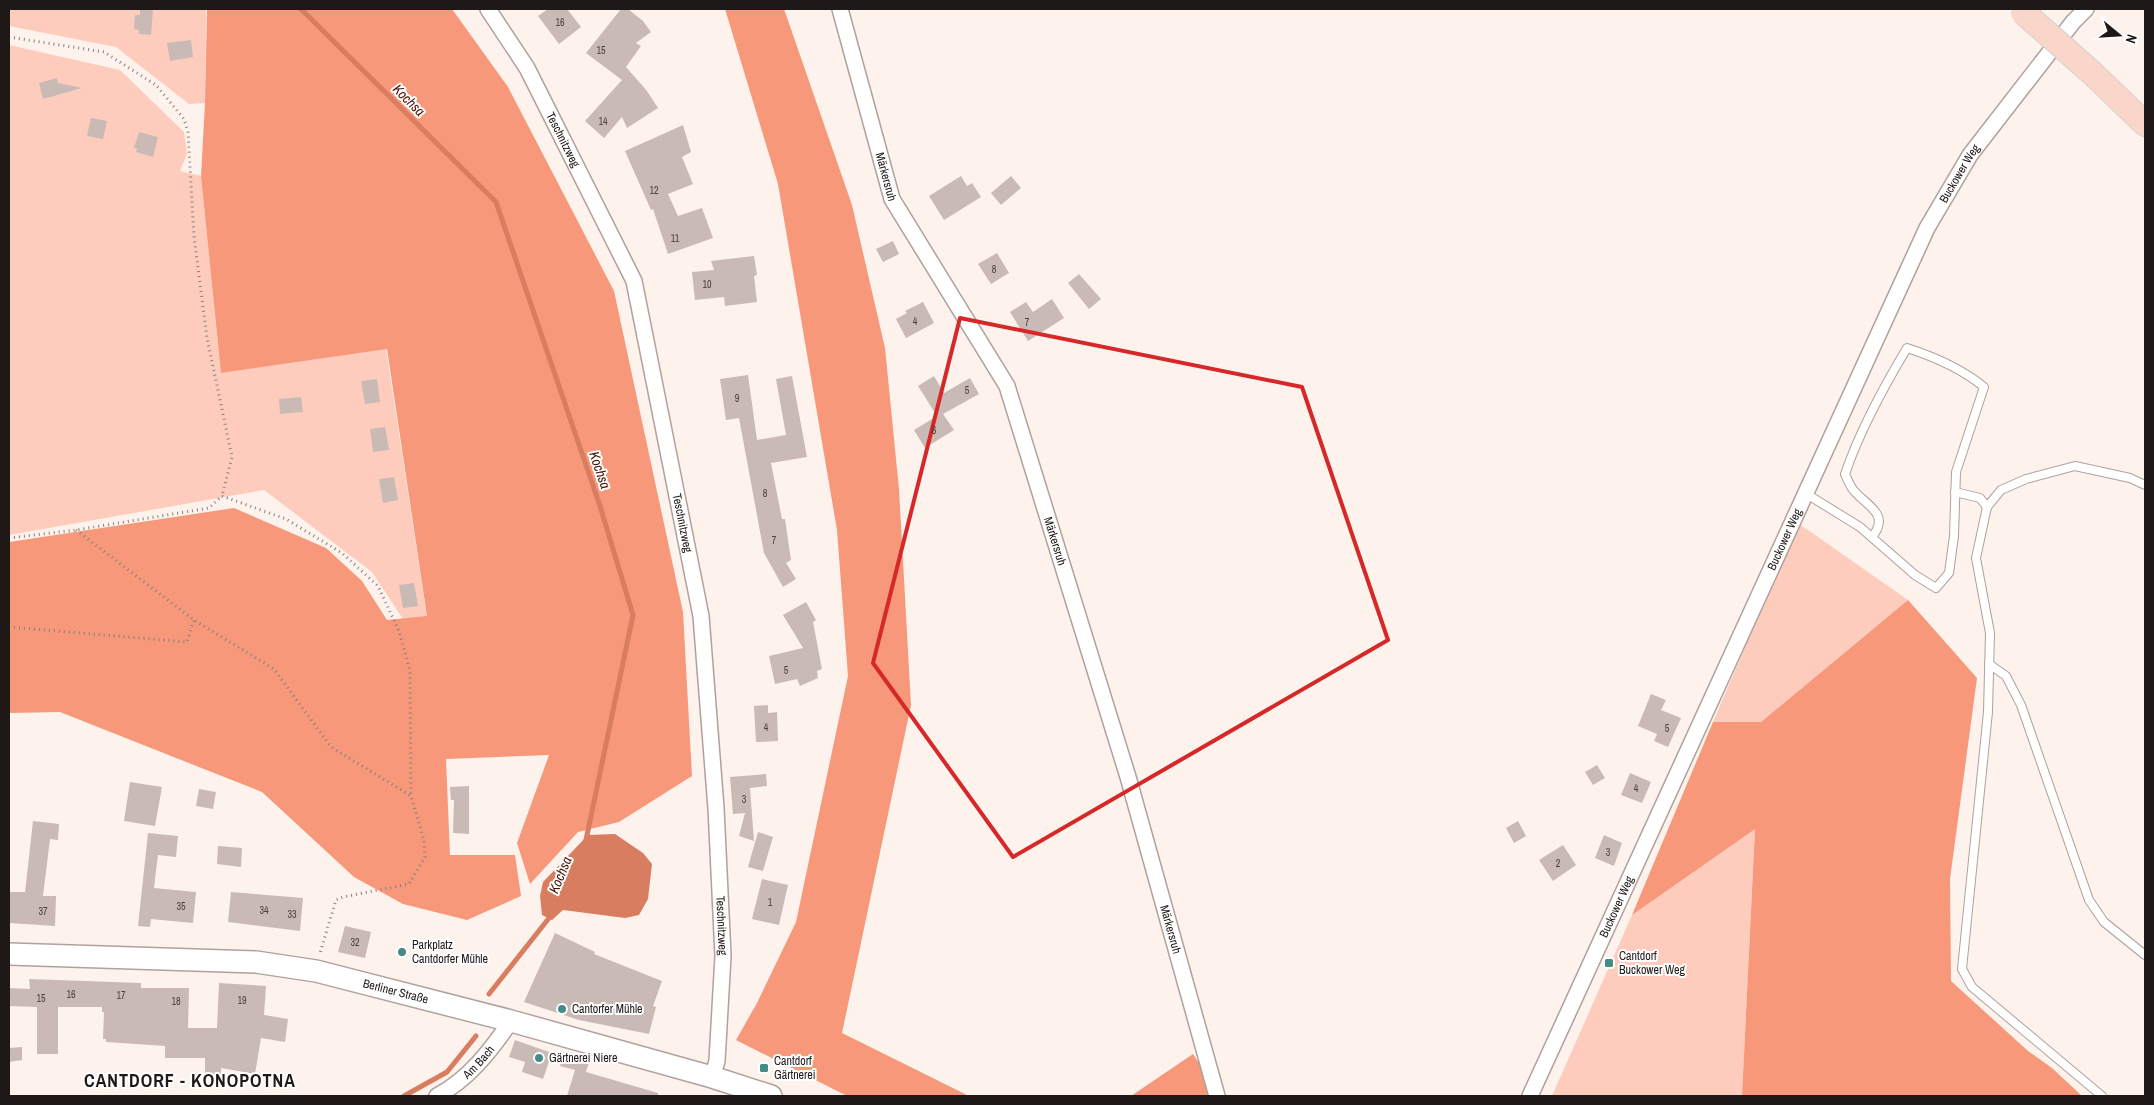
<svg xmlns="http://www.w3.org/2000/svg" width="2154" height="1105" font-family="'Archivo Narrow',sans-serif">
<rect width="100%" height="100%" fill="#fef2ed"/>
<g fill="#feccbc">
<path d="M9 9H206L205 103 189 104 116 47 9 26Z"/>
<path d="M9 45 120 70 184 132 187 154 180 171 201 176 221 373 386 349 427 617 403 619 372 572 264 490 9 535Z"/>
<path d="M1798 523 1908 600 1761 722H1713Z"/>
<path d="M1755 828 1742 1096H1552L1632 915Z"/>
</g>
<g fill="#f69879">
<path d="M207 9H452L508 87 614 291 683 612 692 776 619 822 578 832 530 884 517 843 549 755 446 759 450 855H515L521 896 467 920 403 904 354 877 262 792 60 712 9 713V542L234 508 326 548 362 581 387 620 427 616 387 349 221 373 201 176 205 103Z"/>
<path d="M725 9H784L852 205 885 348 899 489 911 705 842 1033 969 1096H847L736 1040 757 1003 796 922 848 676 837 530 778 184Z"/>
<path d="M1908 600 1977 678 1950 879 1951 981 2028 1051 2052 1068 2082 1096H1742L1755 829 1632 915 1713 722H1761Z"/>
<path d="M1193 1054 1202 1068 1210 1096H1131Z"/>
</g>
<path fill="#d87d5f" d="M615 834 643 853 652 864 648 899 639 915 625 918 563 910 552 920 542 915 540 896 543 882 588 835Z"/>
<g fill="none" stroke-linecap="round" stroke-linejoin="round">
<g stroke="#d87d5f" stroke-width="5">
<path d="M301 9 496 202 600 506 633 615 586 840"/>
<path d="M489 994 553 913"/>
<path d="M404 1096 447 1072 476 1036"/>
</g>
</g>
<g fill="#c9bab5">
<path d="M140 9H153L151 35 139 34V30L134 29 135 15H140Z"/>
<path d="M548 9H567L581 27 559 44 538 16Z"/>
<path d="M621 9H628L643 21 651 32 636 43 641 46 626 67 647 91 658 108 627 128 622 117 604 138 585 121 622 80 586 53Z"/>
<path d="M191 40 193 57 170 61 167 43Z"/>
<path d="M57 78 58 83 82 88 43 99 39 83Z"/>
<path d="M91 118 107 121 103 139 87 136Z"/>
<path d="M683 125 691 152 682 157 693 184 668 194 678 216 702 208 713 238 668 254 653 209 651 210 625 151Z"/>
<path d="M139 132 158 137 153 157 136 152 137 148H134Z"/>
<path d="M961 176 967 186 972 183 981 197 944 220 929 196Z"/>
<path d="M1011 176 1021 188 1001 205 991 193Z"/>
<path d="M893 241 899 254 883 262 876 249Z"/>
<path d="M997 253 1009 273 991 284 978 264Z"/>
<path d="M754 256 757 275 754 276 757 302 725 306 724 297 695 300 692 272 714 270 711 261Z"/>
<path d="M1079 274 1101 299 1089 309 1068 283Z"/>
<path d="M1052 299 1064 318 1028 341 1010 312 1026 302 1033 312Z"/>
<path d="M923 302 934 323 906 338 896 319 907 313 905 311Z"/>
<path d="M748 375 757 440 786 435 776 379 792 376 807 457 771 463 782 519H785L791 560 786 563 796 579 783 587 764 553 739 418 726 420 720 379Z"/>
<path d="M934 376 944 393 970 378 979 394 943 414 954 430 925 448 914 430 937 416 918 386Z"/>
<path d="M377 379 380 402 365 404 361 381Z"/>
<path d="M301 397 303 412 280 414 279 399Z"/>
<path d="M385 427 389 450 373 452 370 429Z"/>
<path d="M394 477 398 500 383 503 379 479Z"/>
<path d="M414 583 418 606 403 608 399 585Z"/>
<path d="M806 602 816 620 813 622 822 669 817 671 818 678 800 686 797 679 775 684 769 656 803 648 783 615Z"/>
<path d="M1651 694 1666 700 1661 710 1681 718 1668 747 1654 741 1657 734 1638 726Z"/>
<path d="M768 705V713L777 712 778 741 756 742 754 706Z"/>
<path d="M1597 765 1605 778 1593 785 1585 772Z"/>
<path d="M1630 773 1651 782 1642 803 1621 795Z"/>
<path d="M766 774 767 786 750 788 754 841 739 836 745 813 733 814 730 777Z"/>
<path d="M130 782 162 787 155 826 124 821Z"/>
<path d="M469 786V834L453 833 454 800H451L450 787Z"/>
<path d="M199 789 216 792 213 809 196 806Z"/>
<path d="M33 821 59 824 58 840 50 839 43 896H56L55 926 9 923V892H25Z"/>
<path d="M1518 821 1526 836 1514 843 1506 828Z"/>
<path d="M758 832 773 837 763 871 748 867Z"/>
<path d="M148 833 178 836 176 857 158 855 154 888 196 892 193 923 151 919 150 927 138 926Z"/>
<path d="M1604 835 1622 843 1614 866 1595 858Z"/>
<path d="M1563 845 1576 865 1553 881 1539 860Z"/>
<path d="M218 846 242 848 241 867 217 864Z"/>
<path d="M762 879 788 885 779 925 752 919Z"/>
<path d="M231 892 303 898 300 931 228 922Z"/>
<path d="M345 926 371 932 365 958 338 952Z"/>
<path d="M555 933 595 952 594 954 662 981 653 1006 656 1007 649 1034 579 1020 524 1002Z"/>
<path d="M29 979 141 983V988H189L188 1028H217L219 983 266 986 264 1015 288 1019 285 1042 261 1038 255 1074 221 1068V1075H205V1058H165V1046L106 1042V1039H103L104 1012H102V1007H58V1054H37V1007L9 1006V988L30 989Z"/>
<path d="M515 1040 552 1053 543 1079 522 1072 525 1062 509 1057Z"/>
<path d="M22 1047V1060L9 1062V1048Z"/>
<path d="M564 1053 590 1059 586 1072 658 1093V1096H567L575 1070 560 1066Z"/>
</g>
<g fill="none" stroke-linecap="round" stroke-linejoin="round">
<defs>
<g id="service">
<path d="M1955 492 1980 498 1987 507"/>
<path d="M1805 493 1860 527 1915 575 1936 588 1949 573 1954 536 1956 472 1984 387C1961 368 1935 357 1907 348 1883 388 1860 430 1845 474 1848 480 1850 487 1855 492 1869 507 1890 515 1872 537"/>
<path d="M1989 664 2006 676 2021 705 2089 900 2104 922 2145 955"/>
<path d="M2102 1096 1972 987 1962 969 1988 712 1990 633 1976 558 1987 507 2001 490 2026 479 2075 466 2130 478 2145 485"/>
</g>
<g id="minor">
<path id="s1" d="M488 9 527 68 634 281 701 616 716 808 723 956 717 1061 712 1077"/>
<path id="s2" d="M840 9 892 199 1007 386 1128 777 1217 1096"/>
<path id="s3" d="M437 1096C469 1079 491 1050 511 1021"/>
<path id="s4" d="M1530 1096 1927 228 1970 155 2073 22 2086 9"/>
</g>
<g id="secondary">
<path id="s5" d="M9 954 256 962 316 971 511 1021 712 1077 771 1096"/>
</g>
<path id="primary" d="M2092 73 2145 124"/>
</defs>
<use href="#service" stroke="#afa19c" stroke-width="10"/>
<use href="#minor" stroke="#afa19c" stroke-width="18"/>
<use href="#secondary" stroke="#afa19c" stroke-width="24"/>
<use href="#primary" stroke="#d2d1d1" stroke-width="26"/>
<g stroke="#89807d" stroke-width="3" stroke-dasharray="1 4" stroke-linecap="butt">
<path d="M9 37 104 52 156 85 184 119 188 132 194 237 207 338 232 457 222 496"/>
<path d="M76 530 194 620 274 669 331 747 411 796 424 840 425 857 409 884 343 897 336 900 320 953"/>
<path d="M9 538 76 530 209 508 222 496 286 519 342 553 378 586 399 631 410 671 411 796"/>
<path d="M9 627 187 642 194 620"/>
</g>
<use href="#service" stroke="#fff" stroke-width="8"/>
<use href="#minor" stroke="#fff" stroke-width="15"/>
<use href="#secondary" stroke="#fff" stroke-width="21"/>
<use href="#primary" stroke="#fad6ca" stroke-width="24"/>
<defs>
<path id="primary-bridge" d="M2023 12 2092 73"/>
</defs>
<use href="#primary-bridge" stroke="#d2d1d1" stroke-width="26" stroke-linecap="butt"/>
<use href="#primary-bridge" stroke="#fad6ca" stroke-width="24"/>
</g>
<path fill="none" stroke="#d62828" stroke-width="4" stroke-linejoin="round" d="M960 318 1302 387 1388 640 1013 857 873 663Z"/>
<g fill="#458c87" stroke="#fff" stroke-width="2">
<circle cx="402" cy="952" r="5"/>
<rect x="1604" y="958" width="10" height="10" rx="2.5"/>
<circle cx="562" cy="1009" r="5"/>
<circle cx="539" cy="1058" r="5"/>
<rect x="759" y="1063" width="10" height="10" rx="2.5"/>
</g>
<g text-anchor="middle" stroke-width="4" stroke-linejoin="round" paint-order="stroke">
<g font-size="10" fill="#49403e">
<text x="560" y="26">16</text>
<text x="601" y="54">15</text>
<text x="603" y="125">14</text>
<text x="654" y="194">12</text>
<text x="675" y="242">11</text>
<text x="994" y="273">8</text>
<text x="707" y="288">10</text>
<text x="915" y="325">4</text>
<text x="1027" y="326">7</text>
<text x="967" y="394">5</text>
<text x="737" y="402">9</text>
<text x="934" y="434">6</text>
<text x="765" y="497">8</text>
<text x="774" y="544">7</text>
<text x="786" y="674">5</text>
<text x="766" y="731">4</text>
<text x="1667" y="732">5</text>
<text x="1636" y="792">4</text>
<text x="744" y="803">3</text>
<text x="1608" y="856">3</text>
<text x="1558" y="867">2</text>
<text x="770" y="906">1</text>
<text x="181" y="910">35</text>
<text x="264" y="914">34</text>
<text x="43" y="915">37</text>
<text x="292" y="918">33</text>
<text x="355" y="946">32</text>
<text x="71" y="998">16</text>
<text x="121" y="999">17</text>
<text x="41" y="1002">15</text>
<text x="242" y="1004">19</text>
<text x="176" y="1005">18</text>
</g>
<g font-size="12" fill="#1e1817" stroke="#fff">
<text dy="4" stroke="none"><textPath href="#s1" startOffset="151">Teschnitzweg</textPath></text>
<text dy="4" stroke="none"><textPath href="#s4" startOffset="1018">Buckower Weg</textPath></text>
<text dy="4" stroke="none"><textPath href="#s2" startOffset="174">Märkersruh</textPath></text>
<text dy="4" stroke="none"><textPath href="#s1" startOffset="556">Teschnitzweg</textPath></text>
<text dy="4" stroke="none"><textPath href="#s4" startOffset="612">Buckower Weg</textPath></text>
<text dy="4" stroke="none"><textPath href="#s2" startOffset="579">Märkersruh</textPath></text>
<text dy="4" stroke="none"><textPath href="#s4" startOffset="208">Buckower Weg</textPath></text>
<text dy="4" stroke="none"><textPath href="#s1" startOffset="961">Teschnitzweg</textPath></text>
<text dy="4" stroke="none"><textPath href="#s2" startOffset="984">Märkersruh</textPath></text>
<text dy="4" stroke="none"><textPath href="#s5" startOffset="390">Berliner Straße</textPath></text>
<text dy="4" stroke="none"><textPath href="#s3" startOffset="54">Am Bach</textPath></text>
</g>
<g font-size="12" fill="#1e1817" stroke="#fff" text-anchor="start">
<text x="412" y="949">Parkplatz<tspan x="412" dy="14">Cantdorfer Mühle</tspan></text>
<text x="1619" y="960">Cantdorf<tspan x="1619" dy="14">Buckower Weg</tspan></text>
<text x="572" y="1013">Cantorfer Mühle</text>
<text x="549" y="1062">Gärtnerei Niere</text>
<text x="774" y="1065">Cantdorf<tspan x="774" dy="14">Gärtnerei</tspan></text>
</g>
<g font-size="14" font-style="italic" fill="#4c1300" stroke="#fff">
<text transform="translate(409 100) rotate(45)" y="5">Kochsa</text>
<text transform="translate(600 470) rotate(71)" y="5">Kochsa</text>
<text transform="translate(560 875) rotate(-68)" y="5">Kochsa</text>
</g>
<g font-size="18" font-weight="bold" letter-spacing="1" fill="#1e1817" stroke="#fff">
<text x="190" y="1087">CANTDORF - KONOPOTNA</text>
</g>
</g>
<rect width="2154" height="1105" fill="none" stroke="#1e1817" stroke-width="20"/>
<g transform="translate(2119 35) rotate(108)" stroke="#ffffff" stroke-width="4" paint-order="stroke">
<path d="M0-4L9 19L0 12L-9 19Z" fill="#1e1817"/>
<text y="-8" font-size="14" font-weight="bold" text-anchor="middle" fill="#1e1817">N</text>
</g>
</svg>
